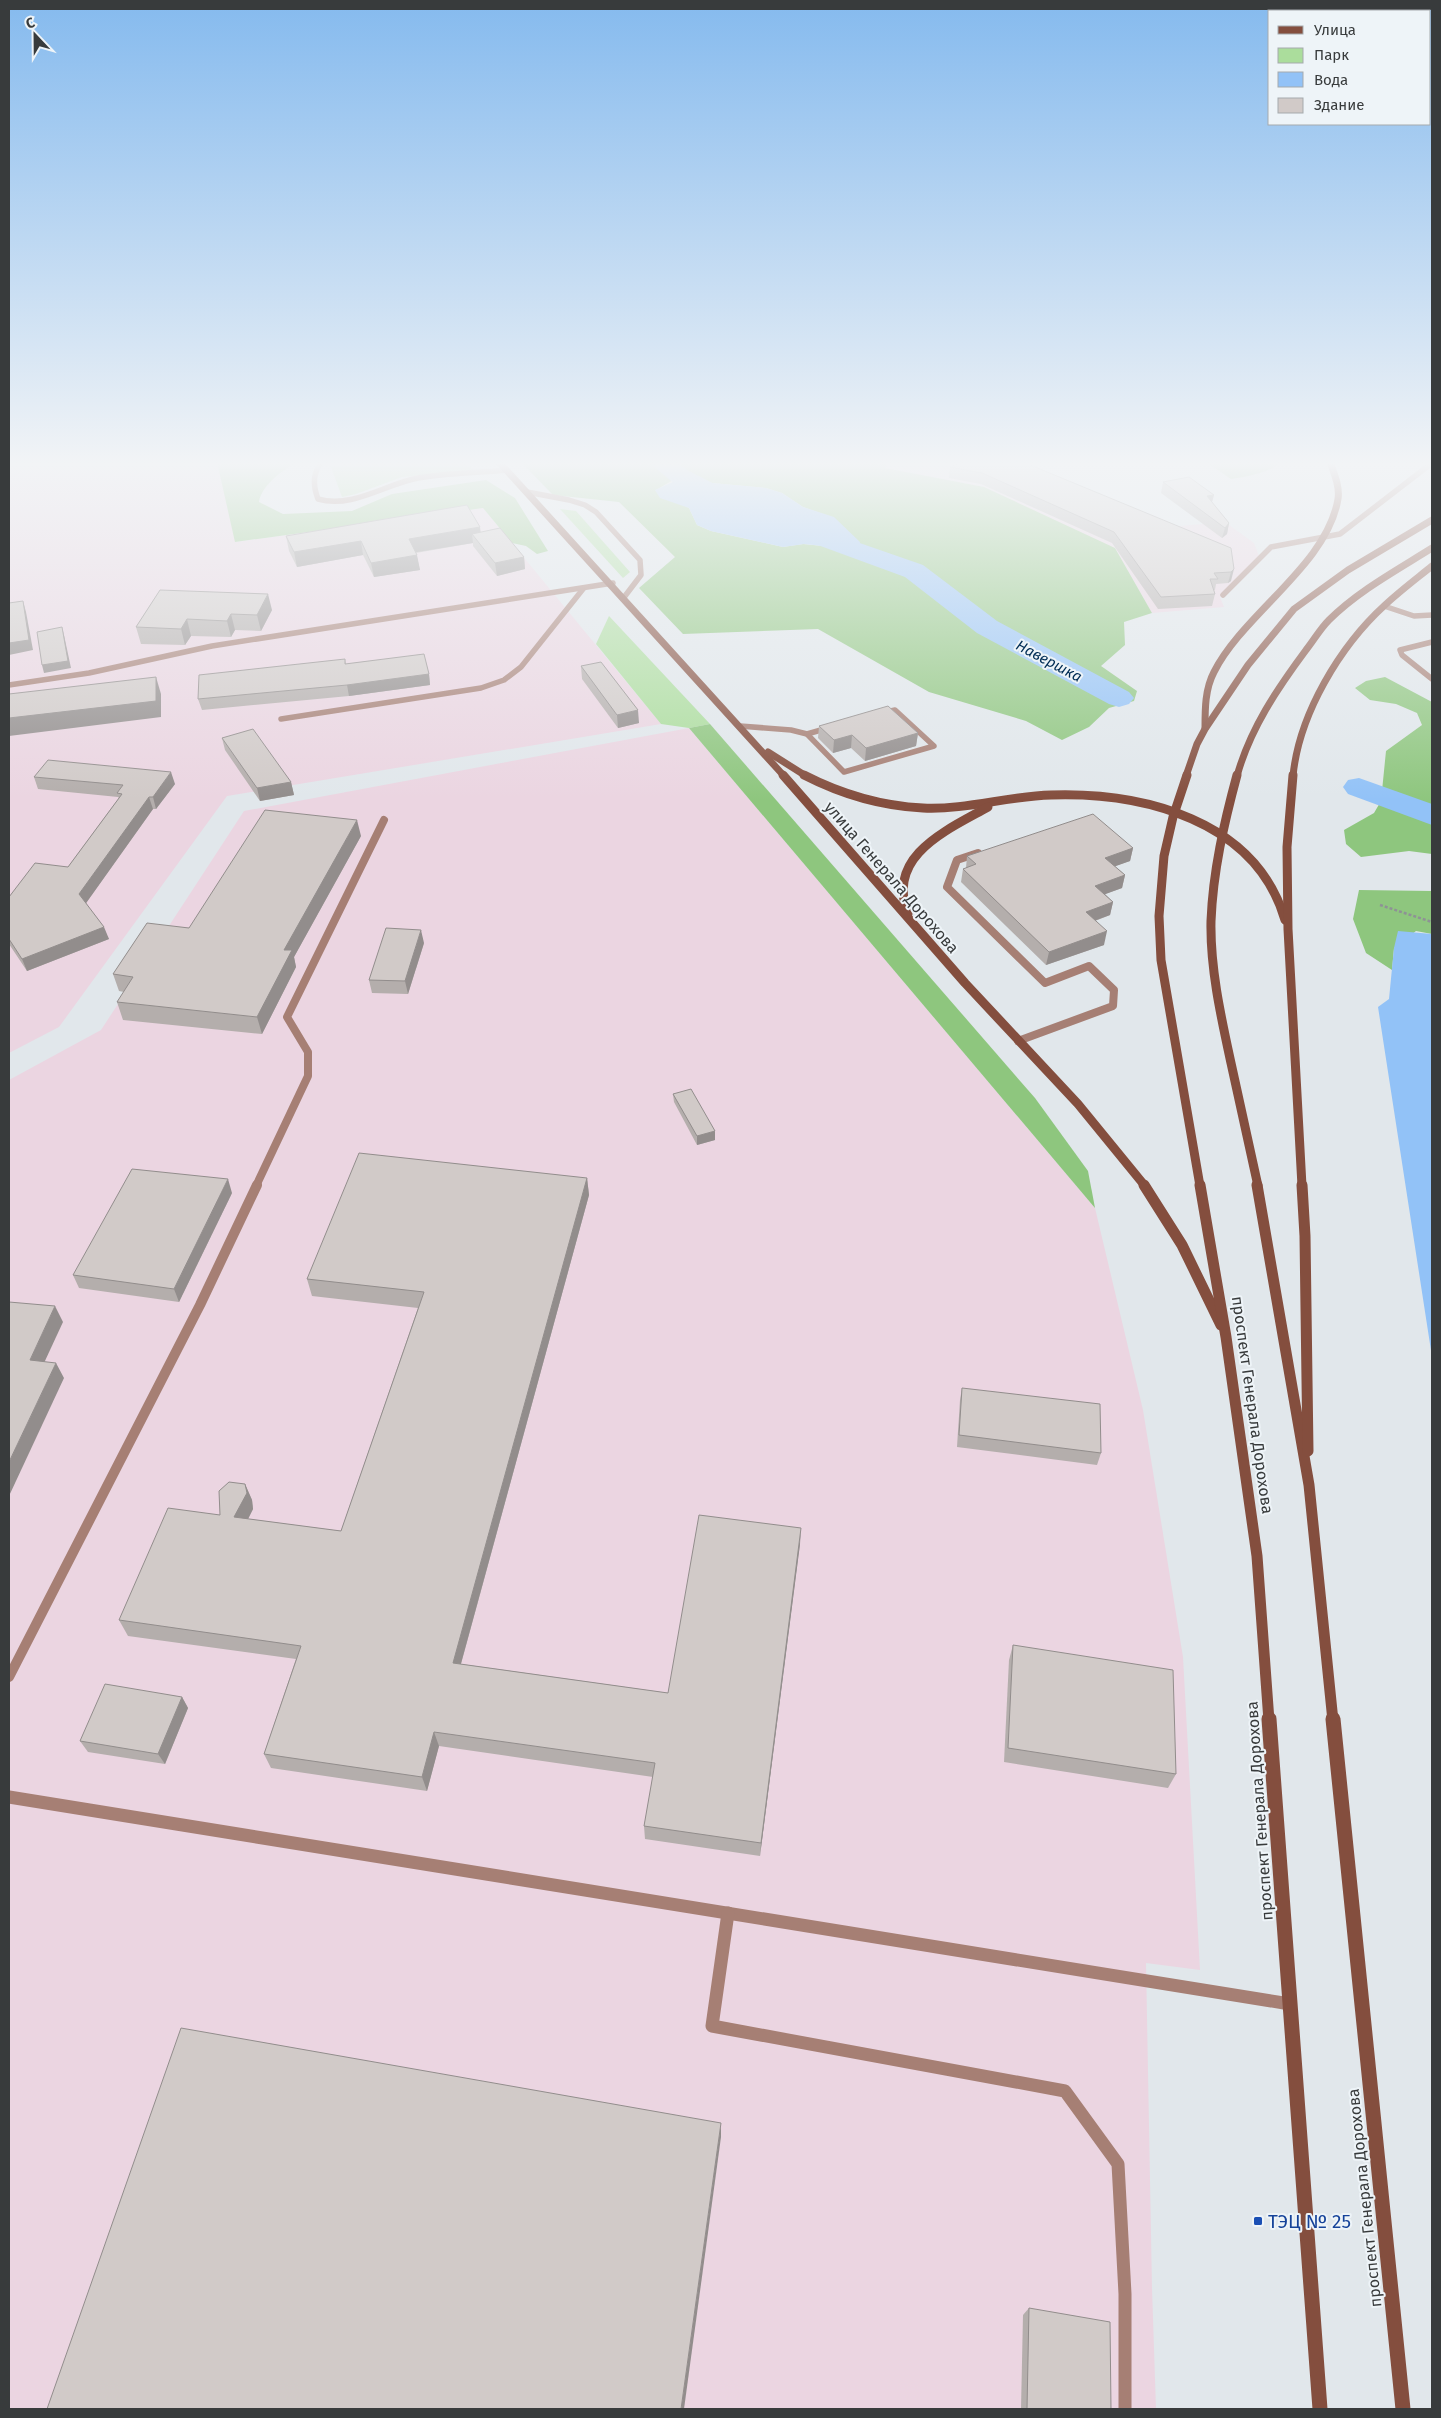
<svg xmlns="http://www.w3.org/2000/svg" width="1441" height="2418" font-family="'Fira Sans',sans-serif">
<rect width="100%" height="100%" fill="#e1e7eb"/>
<g fill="#ebd5e1">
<path d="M9 462H217L236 542 483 508 661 724 227 796 59 1027 9 1053Z"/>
<path d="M891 462H948L972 466 1157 528 1225 522 1254 543 1259 556 1220 597 1224 607 1152 613 1115 548 885 468Z"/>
<path d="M689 728 1095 1208 1143 1410 1183 1657 1200 1970 1146 1963 1152 2288 1156 2409H9V1080L101 1030 244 811Z"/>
</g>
<g fill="#abdd9c">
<path d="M355 462H466L473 470 402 477 356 494 342 497 331 467Z"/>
<path d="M560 509 576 511 630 572 623 578Z"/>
<path d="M609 616 710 724 689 728 661 724 596 644Z"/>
</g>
<g fill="#8ec67e" fill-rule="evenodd">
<path d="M217 462H299C284 468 261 486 259 502L283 514 352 511 392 494 486 480 515 498 548 551 537 554 526 546 512 543 483 508 235 542Z"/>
<path d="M521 462H891L885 468 984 487 1115 548 1152 613 1124 622 1125 645 1101 666 1137 691 1134 701 1109 708 1089 727 1062 740 1026 721 929 692 818 629 683 634 639 588 675 557 619 502 553 495ZM680 476 712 483 766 488 782 493 803 507 834 518 859 551 839 552 823 546 803 544 783 547 711 531 697 525 689 508 656 490Z"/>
<path d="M1206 462H1281C1272 472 1246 477 1231 479Z"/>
<path d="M1385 677 1432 702V854L1409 851 1361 857 1346 844 1344 830 1374 813 1381 801 1386 751 1422 725 1417 713 1396 704 1370 700 1355 688 1366 681Z"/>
<path d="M710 724 1035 1098 1088 1171 1095 1208 689 728Z"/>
<path d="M1359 890 1432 891V934L1416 931 1394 948 1392 970 1366 953 1353 919Z"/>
</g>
<g fill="#92c2f7">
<path d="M680 476 712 483 766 488 782 493 803 507 834 517 860 542 858 551 839 552 823 546 804 544 783 547 711 531 697 525 689 508 660 498 655 490 673 482Z"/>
<path d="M1398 931 1432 934V1357L1378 1007 1389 999 1394 948Z"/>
</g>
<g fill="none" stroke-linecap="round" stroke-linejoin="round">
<g fill="#92c2f7" fill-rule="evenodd">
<path d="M649 462H676L689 471 740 497 743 502 740 507 731 509 722 507 671 481Z"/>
<path d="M805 524 923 565 997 621 1129 692 1134 698 1129 704 1119 707 1109 704 977 633 905 577 796 537 792 532 796 527Z"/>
<path d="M1359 778 1432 804V825L1348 794 1343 787 1348 780Z"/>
</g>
<path stroke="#8e9295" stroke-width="2.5" stroke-dasharray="3 2" stroke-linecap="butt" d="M1380 905 1432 922"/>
<g stroke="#a67f74" stroke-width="5.5">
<path d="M322 462C312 473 313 486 318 499 352 509 385 484 418 478 448 473 478 473 507 470"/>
<path d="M527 492 569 500 585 505 596 512 640 560 641 575 625 596"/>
<path d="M1223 595 1271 547 1340 534 1432 463"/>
<path d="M1384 606 1414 616 1432 615"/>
<path d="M1432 642 1400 650 1402 655 1432 679"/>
<path d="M9 685 89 673 212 646 613 583"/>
<path d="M281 719 481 688 504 680 521 667 583 589"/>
<path d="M740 726 791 730 807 734 844 772 934 746 895 710 882 713"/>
<path d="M807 734 828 728"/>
</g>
<g stroke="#a67f74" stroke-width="8">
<path d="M978 853 957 860 947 887 1045 983 1089 966 1114 990 1113 1006 1018 1041"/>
<path d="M256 1186 308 1076V1052L287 1017 384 820"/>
</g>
<path stroke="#a67f74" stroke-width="10" d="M9 1677 200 1305 257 1185"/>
<g stroke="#a67f74" stroke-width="13">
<path d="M9 1797 1290 2004"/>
<path d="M728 1913 712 2026 1065 2091 1118 2164 1125 2294V2409"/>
</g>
<g stroke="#844e3e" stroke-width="7">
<path d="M499 462 784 776"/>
<path d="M1205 728C1205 709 1205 689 1214 672 1244 613 1327 565 1338 499 1340 487 1334 473 1330 462"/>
<path d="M768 752 806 776"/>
<path d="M1186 776 1197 744 1205 729 1248 665 1294 609 1348 570 1432 520"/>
<path d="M1237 776C1250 729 1277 689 1306 650 1314 640 1320 629 1329 620 1358 591 1397 570 1432 548"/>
<path d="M1293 776C1299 714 1340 646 1385 605 1400 591 1416 579 1432 566"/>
</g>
<g stroke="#844e3e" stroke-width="9">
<path d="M783 775 965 983 1078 1104 1145 1186"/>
<path d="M804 775C841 794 881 806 923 808 966 810 1008 796 1051 795 1143 792 1256 820 1285 920"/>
<path d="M1187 775 1173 817 1164 856 1159 916 1161 960 1200 1186"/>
<path d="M1237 775C1224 823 1213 871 1211 921 1210 968 1221 1017 1231 1063 1240 1104 1249 1145 1258 1186"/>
<path d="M1293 775 1287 847 1288 929 1302 1186"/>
<path d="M908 914C885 856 947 830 988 807"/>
</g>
<g stroke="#844e3e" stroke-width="11">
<path d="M1144 1185 1182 1245 1221 1325"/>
<path d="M1200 1185 1226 1337 1257 1556 1269 1721"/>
<path d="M1257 1185 1309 1485 1333 1721"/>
<path d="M1302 1185 1305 1236 1308 1451"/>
</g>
<g stroke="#844e3e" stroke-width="15">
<path d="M1269 1719 1320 2409"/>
<path d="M1333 1719 1403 2409"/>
</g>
</g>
<g fill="#b4aeac">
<path d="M962 462 1231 548V581L1228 583 1216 584 1215 590H1214L1215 594 1212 606 1158 609 1112 543 981 484 949 478 950 467Z"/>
<path d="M1163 482 1214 495 1212 502 1229 523 1227 534 1222 538 1161 493Z"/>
<path d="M480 532 524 557 525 569 497 576 473 546V543L416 553 420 570 374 577 363 555 297 567 289 551 286 536Z"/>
<path d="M160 590 272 610 261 631 235 630 231 637 191 636 185 645 141 644 136 627Z"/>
<path d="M345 659 346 664 429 674 430 685 349 696 202 710 198 699Z"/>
<path d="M581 666 639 723 618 728 582 679Z"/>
<path d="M819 726 918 733 916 746 865 761 851 748 833 753 818 738Z"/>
<path d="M222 738 291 782 294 795 260 801 225 750Z"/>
<path d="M34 777 175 784 156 809H153L86 903 109 939 27 971 9 944V897L68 867 119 798 118 797 38 789Z"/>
<path d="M361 836 294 957 296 967 262 1034 123 1020 117 1002 124 992 119 991 113 974 189 928Z"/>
<path d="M1133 848 1130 861 1115 866 1125 875 1122 888 1105 894 1113 902 1110 915 1095 921 1104 945 1046 965 961 882 963 869 966 868 967 856Z"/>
<path d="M424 943 408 994 372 993 369 980Z"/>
<path d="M673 1094 715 1140 697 1145 674 1102Z"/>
<path d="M587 1178 589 1195 461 1664 668 1693 800 1544 760 1856 645 1839 644 1826 653 1777 439 1746 427 1791 271 1768 264 1754 296 1659 128 1636 119 1620 220 1515 245 1484 252 1500 253 1509 248 1519 341 1531 418 1308 312 1296 307 1279Z"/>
<path d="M232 1193 179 1302 79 1288 73 1275Z"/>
<path d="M962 1388 1101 1453 1097 1465 957 1447 960 1400Z"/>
<path d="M1013 1645 1176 1774 1168 1788 1004 1762 1009 1660Z"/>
<path d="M182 1697 188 1708 165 1764 88 1752 80 1741Z"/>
<path d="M1029 2308 1111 2409H1021L1023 2315Z"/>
</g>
<g fill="#928d8c">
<path d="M1214 495 1211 505 1207 496Z"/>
<path d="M1229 523 1227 534 1222 538 1225 528Z"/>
<path d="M480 527 482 542 472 534 473 543 411 553 409 539Z"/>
<path d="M361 541 363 555 297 567 294 552Z"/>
<path d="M417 555 420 570 374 577 371 563Z"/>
<path d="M524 557 525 569 497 576 495 563Z"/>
<path d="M1234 569 1231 581 1228 583 1231 572Z"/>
<path d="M268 594 272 610 261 631 257 615Z"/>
<path d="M23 601 26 612 33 650 9 655V643Z"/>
<path d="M231 614 235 630 231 637 227 621Z"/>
<path d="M187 619 191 636 185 645 181 629Z"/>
<path d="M62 627 64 635 71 668 44 673 42 665Z"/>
<path d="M429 674 430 685 349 696 347 685Z"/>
<path d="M156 677 161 694V717L9 736V718Z"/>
<path d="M638 710 639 723 618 728 617 715Z"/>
<path d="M918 733 916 746 865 761 866 748Z"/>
<path d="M852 735 851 748 833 753 834 740Z"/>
<path d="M171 772 175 784 156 809 153 797Z"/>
<path d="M291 782 294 795 260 801 257 788Z"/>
<path d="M149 797 153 809 84 906 79 894Z"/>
<path d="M357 820 361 836 294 957 296 967 262 1034 257 1017 284 950Z"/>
<path d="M1133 848 1130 861 1102 871 1105 858Z"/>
<path d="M1125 875 1122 888 1092 899 1095 886Z"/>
<path d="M1113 902 1110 915 1083 925 1086 912Z"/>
<path d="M104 927 109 939 27 971 22 959Z"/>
<path d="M421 930 424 943 408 994 405 981Z"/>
<path d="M1107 931 1104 945 1046 965 1049 952Z"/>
<path d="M715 1131V1140L697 1145V1136Z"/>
<path d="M587 1178 589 1195 457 1678 453 1663Z"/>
<path d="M228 1179 232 1193 179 1302 174 1289Z"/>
<path d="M55 1306 63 1322 38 1376 30 1360Z"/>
<path d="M56 1363 64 1378 9 1496V1462Z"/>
<path d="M245 1484 252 1500 253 1509 241 1533 234 1517Z"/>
<path d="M801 1528 800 1544 760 1856 761 1843Z"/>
<path d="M182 1697 188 1708 165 1764 158 1754Z"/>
<path d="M434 1732 439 1746 427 1791 422 1777Z"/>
<path d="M721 2123V2137L684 2409H681Z"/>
</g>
<g fill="#d1cac8" stroke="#928d8c">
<path d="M962 462H1023L1231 548 1234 569 1231 572 1214 573 1218 579H1210L1215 594 1161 597 1114 532 982 473 950 467Z"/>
<path d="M1189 477 1214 495 1207 496 1229 523 1225 528 1163 482Z"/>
<path d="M467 505 480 527 409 539 417 555 371 563 361 541 294 552 286 536Z"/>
<path d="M500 528 524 557 495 563 472 534Z"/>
<path d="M160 590 268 594 257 615 231 614 227 621 187 619 181 629 136 627Z"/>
<path d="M23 601 29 640 9 643V603Z"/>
<path d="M62 627 68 661 42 665 37 632Z"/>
<path d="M424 654 429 674 347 685 198 699 199 675 345 659V664Z"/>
<path d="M601 662 638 710 617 715 581 666Z"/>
<path d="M156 677V701L9 718V694Z"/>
<path d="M888 706 918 733 866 748 852 735 834 740 819 726Z"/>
<path d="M253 729 291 782 257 788 222 738Z"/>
<path d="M48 760 171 772 153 797H149L79 894 104 927 22 959 9 939V897L35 863 68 867 122 794 117 793 123 785 34 777Z"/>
<path d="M265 810 357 820 284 950H292L257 1017 117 1002 133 977 113 974 147 923 189 928Z"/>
<path d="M1093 814 1133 848 1105 858 1125 875 1095 886 1113 902 1086 912 1107 931 1049 952 963 869 976 864 967 856Z"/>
<path d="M386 928 421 930 405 981 369 980Z"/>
<path d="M691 1089 715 1131 697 1136 673 1094Z"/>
<path d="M359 1153 587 1178 453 1663 668 1693 699 1515 801 1528 761 1843 644 1826 655 1763 434 1732 422 1777 264 1754 301 1646 119 1620 168 1508 220 1515 219 1491 229 1482 245 1484 247 1493 234 1517 341 1531 424 1292 307 1279Z"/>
<path d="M132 1169 228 1179 174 1289 73 1275Z"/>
<path d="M9 1302 55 1306 30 1360 56 1363 9 1462Z"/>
<path d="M962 1388 1100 1404 1101 1453 959 1435Z"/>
<path d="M1013 1645 1173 1670 1176 1774 1008 1748Z"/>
<path d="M105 1684 182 1697 158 1754 80 1741Z"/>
<path d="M181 2028 721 2123 681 2409H47Z"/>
<path d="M1029 2308 1110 2322 1111 2409H1027Z"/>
</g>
<linearGradient id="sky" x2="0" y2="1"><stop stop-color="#85baee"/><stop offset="0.58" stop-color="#f2f4f6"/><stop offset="1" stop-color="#f2f4f6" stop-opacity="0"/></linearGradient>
<rect width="1441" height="800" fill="url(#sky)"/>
<rect fill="#1a4fb4" stroke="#eef4f8" stroke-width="2" x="1253" y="2216" width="10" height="10" rx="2.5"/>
<g text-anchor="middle" stroke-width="4" stroke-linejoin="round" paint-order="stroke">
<g font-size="15" font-style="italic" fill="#002d55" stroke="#eef4f8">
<text transform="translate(1049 661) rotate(28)" y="5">Навершка</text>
</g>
<g font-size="16" fill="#383b3c" stroke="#eef4f8">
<text transform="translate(892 877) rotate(49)" y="6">улица Генерала Дорохова</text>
<text transform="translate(1253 1405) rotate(82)" y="6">проспект Генерала Дорохова</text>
<text transform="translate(1259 1811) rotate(-94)" y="6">проспект Генерала Дорохова</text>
<text transform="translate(1364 2198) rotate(-96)" y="6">проспект Генерала Дорохова</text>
</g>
<g font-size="19" fill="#164399" stroke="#eef4f8" text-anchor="start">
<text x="1268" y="2228">ТЭЦ № 25</text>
</g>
</g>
<rect width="1441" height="2418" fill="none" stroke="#383b3c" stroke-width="20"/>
<rect x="1268" y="10" width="162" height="115" fill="#eef4f8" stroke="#a5aaad"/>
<rect x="1278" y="26" width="25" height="8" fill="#844e3e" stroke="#a5aaad"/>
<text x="1314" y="35" font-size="15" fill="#383b3c">Улица</text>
<rect x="1278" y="48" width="25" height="15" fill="#abdd9c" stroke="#a5aaad"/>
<text x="1314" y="60" font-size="15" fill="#383b3c">Парк</text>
<rect x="1278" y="72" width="25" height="15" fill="#92c2f7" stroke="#a5aaad"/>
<text x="1314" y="85" font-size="15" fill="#383b3c">Вода</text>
<rect x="1278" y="98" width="25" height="15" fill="#d1cac8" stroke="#a5aaad"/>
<text x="1314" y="110" font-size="15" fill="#383b3c">Здание</text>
<g transform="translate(35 35) rotate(338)" stroke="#eef4f8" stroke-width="4" paint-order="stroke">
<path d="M0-4L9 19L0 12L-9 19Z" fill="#383b3c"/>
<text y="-8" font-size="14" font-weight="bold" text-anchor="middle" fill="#383b3c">С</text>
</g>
</svg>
